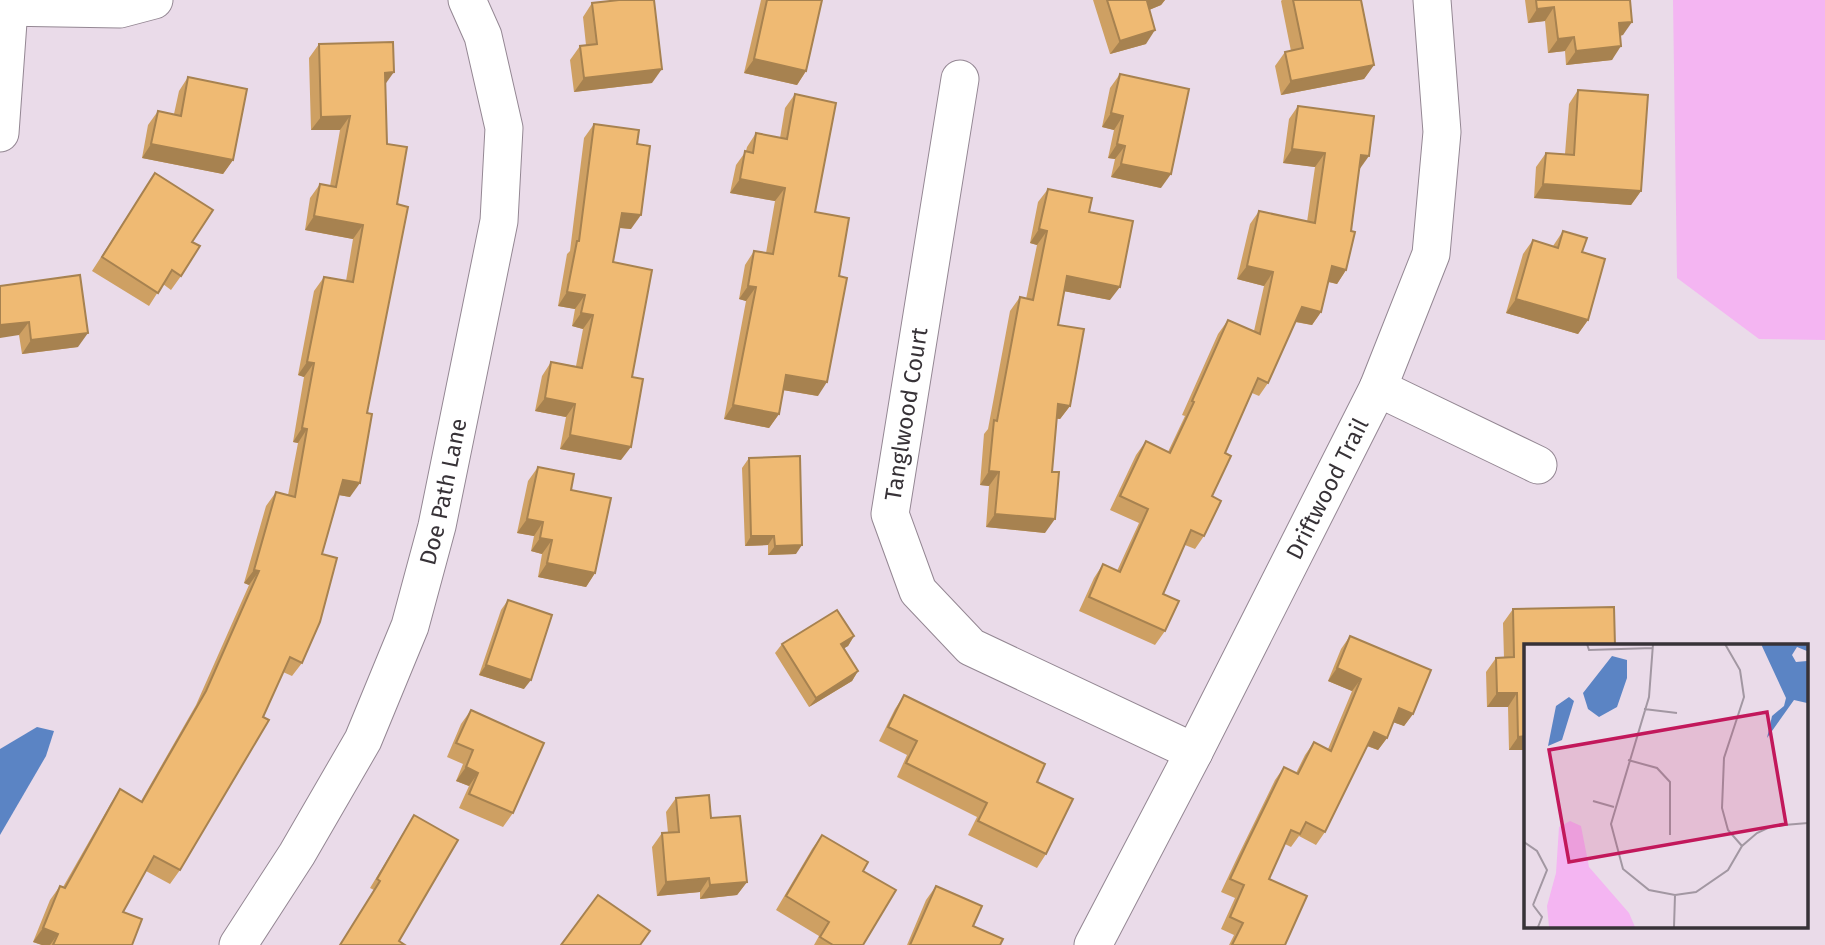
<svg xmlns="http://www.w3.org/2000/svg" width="1825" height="945" font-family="'Fira Sans',sans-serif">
<rect width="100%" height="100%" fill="#eadbe9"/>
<path fill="#f4b5f2" d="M1673 0H1825V340L1759 339 1677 278Z"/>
<path fill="#5b84c4" d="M37 727 54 731 46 756 0 835V749Z"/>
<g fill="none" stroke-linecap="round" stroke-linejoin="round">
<defs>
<g id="minor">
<path d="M0 7 120 9 154 0"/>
<path d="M960 79 890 514 918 591 971 647 1194 752"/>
<path d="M0 133 9 8"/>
<path d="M1378 388 1538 465"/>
<path id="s1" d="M238 945 297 854 363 740 410 626 437 526 499 221 504 128 483 36 467 0"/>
<path id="s2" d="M1093 945 1194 752 1378 388 1431 254 1442 132 1432 0"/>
</g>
</defs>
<use href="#minor" stroke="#948793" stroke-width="39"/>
<use href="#minor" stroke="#fff" stroke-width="37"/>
</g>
<g fill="#cea063">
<path d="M761 0H822L806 71 797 85 744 73Z"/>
<path d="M1093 0H1165L1161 5 1149 10 1146 44 1110 54Z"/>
<path d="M1282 0H1361L1374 65 1364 79 1281 95 1275 66 1285 52 1291 51 1281 1Z"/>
<path d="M1525 0H1630L1623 35 1620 36 1612 60 1566 65 1565 51 1548 53 1545 21 1528 23Z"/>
<path d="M592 3 652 83 574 92 570 60 580 46 586 45 583 17Z"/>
<path d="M319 44 385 85 387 144 397 204 350 497 339 495 322 554 302 663 292 676 283 672 180 870 170 884 146 871 123 912 132 945H42L33 942 50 900 60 886 63 887 111 803 120 789 141 801 196 705 249 585 244 583 266 506 276 492 288 495 298 443 293 442 304 377 298 375 314 291 324 277 346 281 353 239 305 230 310 198 320 184 330 186 340 130H311L309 58Z"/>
<path d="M1120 74 1161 188 1111 177 1115 159 1108 158 1114 130 1102 127 1110 88Z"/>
<path d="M188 77 233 160 223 174 142 158 148 125 158 111 174 114 179 91Z"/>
<path d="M1578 90 1641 191 1631 205 1534 198 1536 167 1546 153 1565 154 1569 104Z"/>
<path d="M795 94 815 212 818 396 783 390 779 414 769 428 724 419 746 301 739 299 745 265 754 251 766 253 775 201 730 193 736 165 746 151 747 147 756 133 780 138 785 108Z"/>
<path d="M1298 106 1359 169 1346 270 1337 284 1328 282 1321 312 1312 325 1295 322 1268 383 1259 396 1252 393 1225 453 1212 496 1204 536 1195 549 1185 545 1163 594 1165 631 1155 645 1079 611 1094 578 1103 564 1117 571 1139 523 1110 510 1136 455 1146 441 1168 452 1185 416 1182 415 1218 334 1228 320 1254 331 1264 286 1237 279 1250 224 1259 211 1307 222 1315 167 1283 163 1289 119Z"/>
<path d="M594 124 637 144 631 229 619 228 613 262 632 377 621 460 560 449 566 417 535 411 542 376 551 362 576 366 583 329 572 326 575 309 558 306 567 254 570 251 584 138Z"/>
<path d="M155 173 192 242 181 276 171 290 163 284 149 306 92 271Z"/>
<path d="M1048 189 1089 212 1110 300 1064 291 1058 325 1070 406 1060 419H1057L1045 533 986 527 989 486 980 485 984 434 988 429 1010 311 1020 297 1026 299 1037 245 1030 243 1038 202Z"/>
<path d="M1563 231 1582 252 1588 320 1578 334 1506 313 1523 254 1533 240 1553 246Z"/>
<path d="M0 286 78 347 22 354 19 335Z"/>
<path d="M749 458 796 554 768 555V545L745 546 742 468Z"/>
<path d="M538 467 571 490 595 573 586 587 538 577 542 554 531 551 534 536 517 533 528 481Z"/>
<path d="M508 600 524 689 479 675 501 610Z"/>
<path d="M1513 609 1526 646V750H1509L1508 707H1487L1486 672 1496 658H1504L1503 623Z"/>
<path d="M854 636 848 646 844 648 858 671 852 681 809 707 775 653 782 644Z"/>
<path d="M1350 636 1413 714 1404 726 1393 722 1387 738 1378 750 1367 746 1325 832 1316 845 1299 836 1291 847 1285 844 1269 879 1285 945H1229L1234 935 1221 929 1235 898 1221 892 1237 858 1275 780 1284 767 1296 773 1305 755 1314 742 1328 749 1352 691 1328 681 1341 649Z"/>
<path d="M904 695 1037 782 1046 854 1037 868 968 835 977 817 897 777 907 755 879 741 895 709Z"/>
<path d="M471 710 513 813 503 827 459 808 469 786 456 781 463 764 447 757 461 724Z"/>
<path d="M676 798 711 818 747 882 737 895 700 899V892L657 896 652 847 662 833H668L666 812Z"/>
<path d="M414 815 399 941 405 945H340L374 890 370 888Z"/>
<path d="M822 835 863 871V945H814L819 936 776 910 812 849Z"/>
<path d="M936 886 973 926 1000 945H907L926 900Z"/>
</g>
<g fill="#a78250">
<path d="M1150 0H1165L1161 5 1137 15 1147 1Z"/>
<path d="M1554 7 1545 21 1528 23 1537 9Z"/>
<path d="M1632 22 1623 35 1609 37 1619 23Z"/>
<path d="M1155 30 1146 44 1110 54 1120 41Z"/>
<path d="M1574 37 1565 51 1548 53 1558 39Z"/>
<path d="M1621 46 1612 60 1566 65 1576 51Z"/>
<path d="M754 59 806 71 797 85 744 73Z"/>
<path d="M1374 65 1364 79 1281 95 1291 81Z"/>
<path d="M662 69 652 83 574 92 584 78Z"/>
<path d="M394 72 384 86 385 73Z"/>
<path d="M1111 113 1123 116 1114 130 1102 127Z"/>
<path d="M350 116 340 130H311L321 117Z"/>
<path d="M151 144 233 160 223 174 142 158Z"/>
<path d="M1117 144 1125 146 1115 159 1108 158Z"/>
<path d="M1292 149 1325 153 1315 167 1283 163Z"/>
<path d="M1361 155 1369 156 1359 170Z"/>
<path d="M1121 164 1171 174 1161 188 1111 177Z"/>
<path d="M740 179 785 188 775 201 730 193Z"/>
<path d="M1543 184 1641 191 1631 205 1534 198Z"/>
<path d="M622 213 641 215 631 229 612 227Z"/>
<path d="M314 216 363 225 353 239 305 230Z"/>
<path d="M1039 229 1047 231 1037 245 1030 243Z"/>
<path d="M1247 266 1273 272 1264 286 1237 279Z"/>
<path d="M1332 266 1346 270 1337 284 1322 280Z"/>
<path d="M1067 276 1120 287 1110 300 1058 290Z"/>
<path d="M748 286 756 287 746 301 739 299Z"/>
<path d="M567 292 585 295 575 309 558 306Z"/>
<path d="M1516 299 1588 320 1578 334 1506 313Z"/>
<path d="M1302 307 1321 312 1312 325 1292 321Z"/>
<path d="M581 313 593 315 583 329 572 326Z"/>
<path d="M29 322 19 335 0 338V325Z"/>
<path d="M88 333 78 347 22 354 31 340Z"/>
<path d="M307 362 314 363 304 377 298 375Z"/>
<path d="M786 375 827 382 818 396 777 389Z"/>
<path d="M545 398 575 404 566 417 535 411Z"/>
<path d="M1058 404 1070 406 1060 419 1049 417Z"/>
<path d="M733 405 779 414 769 428 724 419Z"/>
<path d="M302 428 307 429 298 443 293 442Z"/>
<path d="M570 435 631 447 621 460 560 449Z"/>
<path d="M989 471 999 472 989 486 980 485Z"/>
<path d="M343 480 360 483 350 497 333 494Z"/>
<path d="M995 514 1055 519 1045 533 986 527Z"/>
<path d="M527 519 543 522 534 536 517 533Z"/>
<path d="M751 536H774L768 545 745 546Z"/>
<path d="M540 538 552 540 542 554 531 551Z"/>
<path d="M802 545 796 554 768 555 775 546Z"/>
<path d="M547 563 595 573 586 587 538 577Z"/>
<path d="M254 570 259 571 249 585 244 583Z"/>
<path d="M854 636 848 646 835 654 841 644Z"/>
<path d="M486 665 531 680 524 689 479 675Z"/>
<path d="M1337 668 1361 679 1352 691 1328 681Z"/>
<path d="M858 671 852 681 809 707 816 698Z"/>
<path d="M1497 693H1517L1508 707H1487Z"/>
<path d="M1399 708 1413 714 1404 726 1390 721Z"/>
<path d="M1374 732 1387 738 1378 750 1365 745Z"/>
<path d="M1526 736V750H1509L1518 737Z"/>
<path d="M466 767 478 773 469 786 456 781Z"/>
<path d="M709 878 700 892 657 896 666 882Z"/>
<path d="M747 882 737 895 700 899 710 885Z"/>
<path d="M43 928 58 934 50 945H42L33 942Z"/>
</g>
<g fill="#efba73" stroke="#a78250" stroke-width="2">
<path d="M619 0H654L662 69 584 78 580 46 597 44 592 3Z"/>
<path d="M767 0H822L806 71 754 59Z"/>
<path d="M1107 0H1150L1147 1 1155 30 1120 41Z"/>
<path d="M1293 0H1361L1374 65 1291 81 1285 52 1303 48Z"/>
<path d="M1536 0H1630L1632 22 1619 23 1621 46 1576 51 1574 37 1558 39 1554 7 1537 9Z"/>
<path d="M393 42 394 72 385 73 387 144 407 147 397 204 408 207 367 413 372 414 360 483 343 480 322 554 337 558 320 622 302 663 290 657 263 717 269 720 180 870 154 856 123 912 142 919 132 945H53L58 934 43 928 60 886 65 888 120 789 142 802 206 691 259 571 254 570 276 492 295 497 307 429 302 428 314 363 307 362 324 277 353 282 363 225 314 216 320 184 336 187 350 116 321 117 319 44Z"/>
<path d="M1120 74 1189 89 1171 174 1121 164 1125 146 1117 144 1123 116 1111 113Z"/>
<path d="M188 77 247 89 233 160 151 144 158 111 181 116Z"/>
<path d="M1578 90 1648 95 1641 191 1543 184 1546 153 1574 155Z"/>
<path d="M795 94 836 103 815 212 849 218 839 276 847 278 827 382 786 375 779 414 733 405 756 287 748 286 754 251 773 254 785 188 740 179 745 151 753 153 756 133 787 139Z"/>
<path d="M1298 106 1374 116 1369 156 1361 155 1351 231 1355 232 1346 270 1332 266 1321 312 1302 307 1268 383 1258 378 1225 453 1231 456 1212 496 1221 501 1204 536 1191 530 1163 594 1179 601 1165 631 1089 597 1103 564 1120 572 1148 509 1120 496 1146 441 1170 453 1194 402 1192 401 1228 320 1260 334 1273 272 1247 266 1259 211 1315 223 1325 153 1292 149Z"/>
<path d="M594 124 639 130 637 144 650 146 641 215 622 213 613 262 652 270 632 377 643 379 631 447 570 435 575 404 545 398 551 362 582 368 593 315 581 313 585 295 567 292 577 241H579Z"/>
<path d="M155 173 213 210 192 242 200 246 181 276 172 270 158 293 102 257Z"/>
<path d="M1048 189 1092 198 1089 212 1133 221 1120 287 1067 276 1058 325 1084 329 1070 406 1058 404 1052 472H1059L1055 519 995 514 999 472 989 471 994 420 997 421 1020 297 1033 300 1047 231 1039 229Z"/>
<path d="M1563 231 1587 238 1582 252 1605 259 1588 320 1516 299 1533 240 1558 248Z"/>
<path d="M80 275 88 333 31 340 29 322 0 325V286Z"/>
<path d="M800 456 802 545 775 546 774 536H751L749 458Z"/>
<path d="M538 467 574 474 571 490 611 498 595 573 547 563 552 540 540 538 543 522 527 519Z"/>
<path d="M508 600 552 615 531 680 486 665Z"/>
<path d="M1614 607 1615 646H1526V736L1518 737 1517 693H1497L1496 658 1514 657 1513 609Z"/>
<path d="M837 610 854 636 841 644 858 671 816 698 782 644Z"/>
<path d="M1350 636 1431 670 1413 714 1399 708 1387 738 1374 732 1325 832 1306 822 1300 834 1291 830 1269 879 1307 896 1285 945H1232L1243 923 1230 917 1244 885 1230 879 1246 845 1284 767 1298 774 1314 742 1331 751 1361 679 1337 668Z"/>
<path d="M904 695 1045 764 1037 782 1073 799 1046 854 978 821 987 803 906 763 917 741 888 727Z"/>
<path d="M471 710 544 743 513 813 469 794 478 773 466 767 473 750 456 743Z"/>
<path d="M709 795 711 818 740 816 747 882 710 885 709 878 666 882 662 833 679 832 676 798Z"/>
<path d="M414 815 458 840 399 941 405 945H340L380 881 377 879Z"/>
<path d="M822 835 868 862 863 871 896 890 863 945H833L820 937 829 922 786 896Z"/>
<path d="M936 886 982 906 973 926 1003 939 1000 945H910Z"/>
<path d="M598 895 650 931 640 945H561Z"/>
</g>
<g text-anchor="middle" stroke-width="7" stroke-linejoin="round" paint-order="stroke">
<g font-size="23" fill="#373237" stroke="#fff">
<text transform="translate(906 414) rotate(-81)" y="8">Tanglwood Court</text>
<text dy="8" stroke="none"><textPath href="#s2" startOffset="513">Driftwood Trail</textPath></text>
<text dy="8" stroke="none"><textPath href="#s1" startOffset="502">Doe Path Lane</textPath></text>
</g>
</g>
<g transform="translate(1524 644)">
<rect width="284" height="284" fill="#eadbe9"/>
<path d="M46 177 57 182 65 223 105 269 111 283H25L23 262 32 229 35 183Z" fill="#f4b5f2"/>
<path d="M237 0H283V7L273 3 268 11 272 18 283 17V59L270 56 243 94 248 72 260 62 262 54ZM88 12 103 16V34L93 63 75 73 64 65 59 49ZM45 53 50 57 38 96 24 102 32 62Z" fill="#5b84c4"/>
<path fill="none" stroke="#a297a2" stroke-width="2" d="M63 0 65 6 129 4M129 0 125 53 87 180 99 225 125 246 151 251 172 248 204 226 218 202 233 189 248 182 284 179M201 0 216 26 220 53 200 114 198 164 204 186 218 202M120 65 153 69M104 116 133 124 146 138V191M69 157 90 163M0 198 13 207 23 226 9 261M9 261 18 273 14 283M150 283 151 251"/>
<path fill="#c2185b" fill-opacity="0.15" stroke="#c2185b" stroke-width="3.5" d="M243 68 262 180 45 218 25 106Z"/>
<rect width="284" height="284" fill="none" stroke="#373237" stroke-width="3.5"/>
</g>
</svg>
